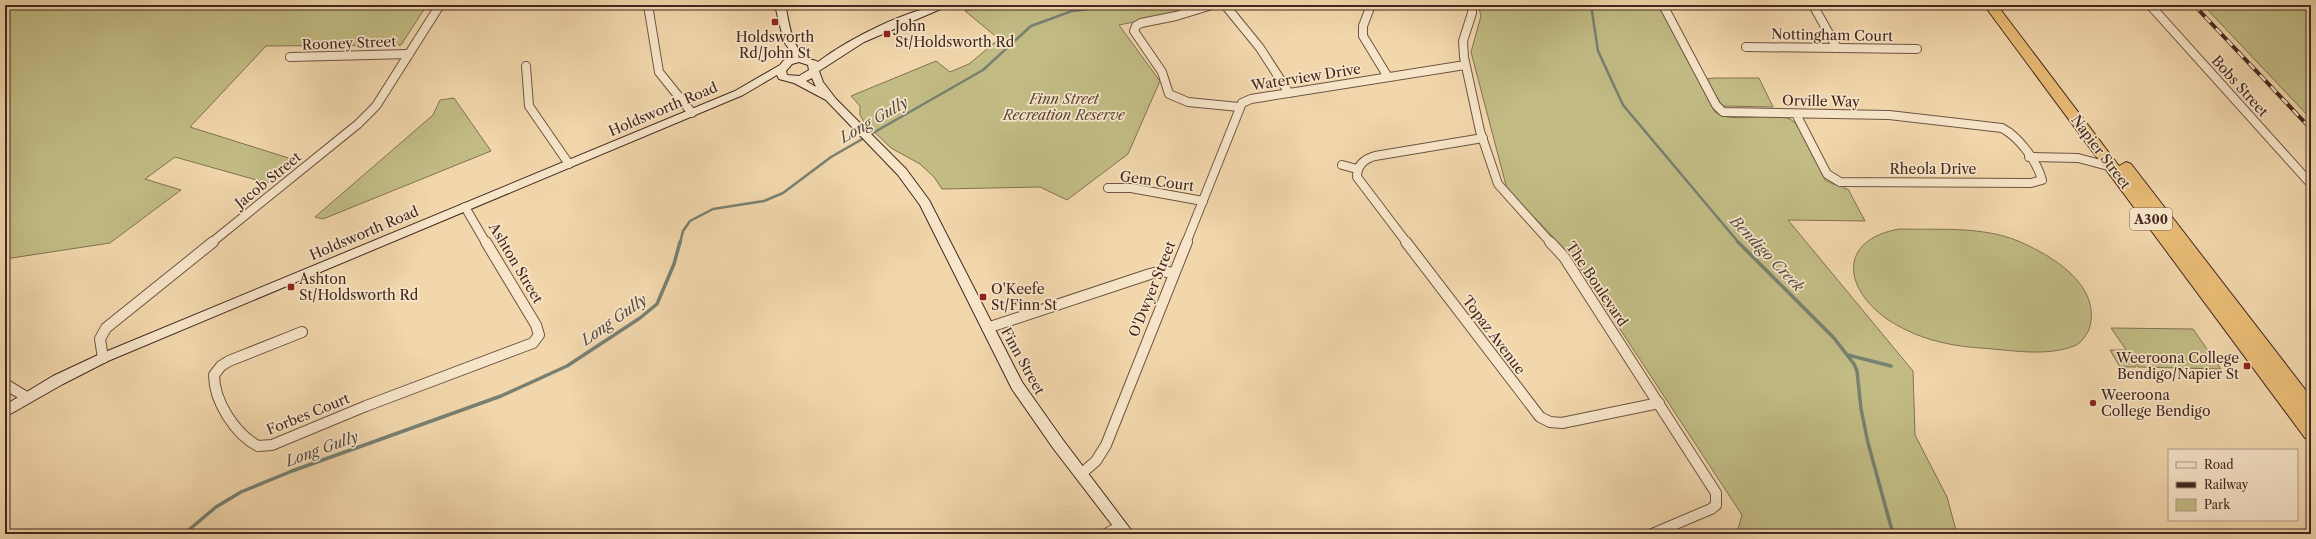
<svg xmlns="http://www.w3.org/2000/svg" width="2316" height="539" font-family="'Libre Caslon Text',serif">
<rect width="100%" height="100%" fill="#f2d7ac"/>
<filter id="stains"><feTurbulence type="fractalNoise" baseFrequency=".005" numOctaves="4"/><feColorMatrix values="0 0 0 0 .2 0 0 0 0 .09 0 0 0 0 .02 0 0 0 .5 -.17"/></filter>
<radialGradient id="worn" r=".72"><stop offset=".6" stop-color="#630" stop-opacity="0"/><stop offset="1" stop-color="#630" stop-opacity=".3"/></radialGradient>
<g fill="#c2bc84" stroke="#827252">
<path d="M5 5H427L401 45 266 46 190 127 295 160 267 183 175 157 145 179 181 190 110 243 5 259Z"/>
<path d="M989 5H1203L1175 14 1119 25 1160 81 1128 154 1067 200 1040 187 942 189 934 177 920 164 891 148 864 122 860 115V106L851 96 936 61 950 72 969 64 999 39 965 11Z"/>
<path d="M1478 5H1659L1715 112C1733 126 1780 108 1794 122 1804 131 1818 166 1825 180L1833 184 1843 185 1845 189H1848L1865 221 1788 220 1913 371 1915 435 1947 497 1957 534H1726L1738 529 1742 515 1574 259 1507 189 1471 52 1481 16Z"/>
<path d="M2203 5H2209L2218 9 2226 7 2225 5H2311V94L2309 92 2308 93 2311 97V119Z"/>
<path d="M1715 78H1759L1773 107 1722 106 1706 79Z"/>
<path d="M454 98 491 151 323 219 315 217 433 115 440 100Z"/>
<path d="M1899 229C1938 230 1982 226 2018 241 2051 255 2100 284 2090 326 2089 332 2081 344 2074 346 2046 357 2010 350 1981 348 1948 346 1915 338 1887 319 1843 288 1838 240 1899 229Z"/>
<path d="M2111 328 2193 329 2221 369 2138 367Z"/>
<path d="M2110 350H2125L2136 367H2120Z"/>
</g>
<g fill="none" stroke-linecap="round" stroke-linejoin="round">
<g stroke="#788072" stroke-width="2.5">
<path d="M1591 5 1598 51 1623 105 1739 243"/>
<path d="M680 243 683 231 690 221 713 209 764 201 783 193 831 157 983 70 1031 26 1072 11 1126 5"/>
</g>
<g stroke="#788072" stroke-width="3.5">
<path d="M1738 242 1834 338 1854 364 1857 371 1861 409 1868 443 1893 534"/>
<path d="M1848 355 1891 366"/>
<path d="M184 534 216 507 241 492 292 471 501 396 567 366 640 318 657 304 674 264 680 242"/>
</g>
<defs>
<g id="street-far1">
<path d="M648 5 659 72 692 113"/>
<path d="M1212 5 1176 16 1141 23 1136 26 1134 31 1162 72 1169 94 1188 102 1239 107"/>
<path d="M1225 5 1260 48 1289 93"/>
<path d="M1371 5 1363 26V36L1388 77"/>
<path d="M1472 5V13L1463 41 1464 57 1480 131 1498 184 1551 243"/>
<path d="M1663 5 1716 105 1723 112 1889 115 2002 128C2019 137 2037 161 2042 180L2031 183 1840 182 1827 174 1796 114"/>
<path d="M1813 5 1837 48"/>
<path d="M2150 5 2311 184"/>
<path d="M1746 47 1917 49"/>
<path d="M290 57 409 54"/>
<path d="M526 66 529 106 569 164"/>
<path d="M2029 157 2078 158 2112 167"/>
<path d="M1342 165 1357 169"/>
<path d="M1108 188H1131L1203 201"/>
<path d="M465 207 486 243"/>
<path d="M211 243 358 124 376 106 440 5"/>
<path d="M1186 243 1242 103 1251 99 1465 65"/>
<path d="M1407 243 1357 177C1357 165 1364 159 1375 156L1483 138"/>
</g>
<g id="street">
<path d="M1406 242 1540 417 1550 422 1562 423 1659 403"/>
<path d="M1550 242 1564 257 1716 493V505L1711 509 1652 534"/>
<path d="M987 328 1150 274 1162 271 1173 273"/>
<path d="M302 332 229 361 221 366 214 375C214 401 235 434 258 446L272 445 366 406 533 343 539 335 536 325 486 242"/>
<path d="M103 358 100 339 106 328 213 242"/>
<path d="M5 384 28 398"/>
<path d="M1081 474 1096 461 1106 445 1187 242"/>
<path d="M1106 534 1121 526"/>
</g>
<path id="secondary" d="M775 5H785C790 24 790 47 809 59 812 60 815 60 818 62 847 40 913 5 950 5L864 42 819 71 823 82 836 99 906 169 929 200 1022 382 1063 440 1134 534H1119L1053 448 1012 389 920 205 898 175 826 100 794 83 779 79 777 75 743 95 108 361 63 384 5 417V405L53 376 98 355 735 91 780 65 784 60 795 57 784 42ZM799 62 808 65 809 70 799 76 787 75 786 71 792 64ZM812 78 816 87 806 81Z"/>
<path id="highway" d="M1984 5H1997L2119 166 2126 162 2131 164 2311 397V417L2308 416 2311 420V440L2305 438Z"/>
</defs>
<use href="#street-far1" stroke="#6f5442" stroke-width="10"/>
<use href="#street" stroke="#6f5442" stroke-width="12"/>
<use href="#secondary" stroke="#43281f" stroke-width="2"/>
<use href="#highway" stroke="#43281f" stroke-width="2"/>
<use href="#street-far1" stroke="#f7e5c9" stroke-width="8"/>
<use href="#street" stroke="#f7e5c9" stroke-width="10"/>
<use href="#secondary" fill="#f7e5c9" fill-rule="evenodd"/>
<use href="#highway" fill="#e9bc76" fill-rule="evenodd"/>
<defs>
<path id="rail" d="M2194 5 2311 129"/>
</defs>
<use href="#rail" stroke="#43281f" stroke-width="4"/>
<use href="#rail" stroke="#f7e5c9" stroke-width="2.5" stroke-dasharray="8" stroke-linecap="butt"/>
</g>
<g fill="#8f2418" stroke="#f7e5c9" stroke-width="1.5">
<rect x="771" y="18" width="8" height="8" rx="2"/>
<rect x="883" y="30" width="8" height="8" rx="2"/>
<rect x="287" y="283" width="8" height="8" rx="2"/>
<rect x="979" y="293" width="8" height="8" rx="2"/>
<rect x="2243" y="362" width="8" height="8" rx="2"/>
<circle cx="2093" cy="403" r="4"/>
</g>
<g text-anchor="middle" stroke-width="3.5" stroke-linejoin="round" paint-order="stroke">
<rect fill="#f7e5c9" stroke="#796152" stroke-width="1" x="2130" y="208" width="42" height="22" rx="3"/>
<g font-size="13" font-weight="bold" fill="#43281f">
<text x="2151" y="224">A300</text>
</g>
<g font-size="14" fill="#43281f" stroke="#f7e5c9" text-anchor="start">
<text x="895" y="31">John<tspan x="895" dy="16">St/Holdsworth Rd</tspan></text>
<text x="775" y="42" text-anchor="middle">Holdsworth<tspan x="775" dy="16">Rd/John St</tspan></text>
<text x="299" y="284">Ashton<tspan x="299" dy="16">St/Holdsworth Rd</tspan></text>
<text x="991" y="294">O'Keefe<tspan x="991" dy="16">St/Finn St</tspan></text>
<text x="2239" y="363" text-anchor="end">Weeroona College<tspan x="2239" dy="16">Bendigo/Napier St</tspan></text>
<text x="2101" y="400">Weeroona<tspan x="2101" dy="16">College Bendigo</tspan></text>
</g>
<g font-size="14" fill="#43281f" stroke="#f7e5c9">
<text transform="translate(1832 35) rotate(1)" y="5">Nottingham Court</text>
<text transform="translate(349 43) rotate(-2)" y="5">Rooney Street</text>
<text transform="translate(1306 77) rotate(-9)" y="5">Waterview Drive</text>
<text transform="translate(2240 86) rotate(48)" y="5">Bobs Street</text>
<text transform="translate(1821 101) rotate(1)" y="5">Orville Way</text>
<text transform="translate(663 109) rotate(-23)" y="5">Holdsworth Road</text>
<text transform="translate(2101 152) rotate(53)" y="5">Napier Street</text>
<text x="1933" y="174">Rheola Drive</text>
<text transform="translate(268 180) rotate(-39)" y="5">Jacob Street</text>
<text transform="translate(1157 181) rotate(8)" y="5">Gem Court</text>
<text transform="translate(364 233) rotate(-23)" y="5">Holdsworth Road</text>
<text transform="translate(516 263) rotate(59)" y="5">Ashton Street</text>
<text transform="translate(1597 284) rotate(56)" y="5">The Boulevard</text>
<text transform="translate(1152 289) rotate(-68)" y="5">O'Dwyer Street</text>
<text transform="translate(1494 335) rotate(53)" y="5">Topaz Avenue</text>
<text transform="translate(1023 361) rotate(61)" y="5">Finn Street</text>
<text transform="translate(308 414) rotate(-22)" y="5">Forbes Court</text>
</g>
<g font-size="14" font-style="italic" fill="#5c4633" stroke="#f7e5c9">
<text x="1064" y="104">Finn Street<tspan x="1064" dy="16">Recreation Reserve</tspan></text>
</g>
<g font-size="15" font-style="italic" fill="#594c42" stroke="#f7e5c9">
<text transform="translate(874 120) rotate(-30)" y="5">Long Gully</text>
<text transform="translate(1767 254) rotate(46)" y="5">Bendigo Creek</text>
<text transform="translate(614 320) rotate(-35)" y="5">Long Gully</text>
<text transform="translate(322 449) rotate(-20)" y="5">Long Gully</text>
</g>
</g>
<rect width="2316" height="539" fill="none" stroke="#f2d7ac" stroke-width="20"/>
<rect x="6" y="6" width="2304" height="527" fill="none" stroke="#43281f" stroke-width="2"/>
<rect x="10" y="10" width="2296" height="519" fill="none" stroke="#43281f"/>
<rect x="2168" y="449" width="130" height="72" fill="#f7e5c9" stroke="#af9985"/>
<rect x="2176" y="462" width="20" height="6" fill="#f7e5c9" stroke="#af9985"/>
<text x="2204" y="469" font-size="12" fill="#43281f">Road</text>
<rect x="2176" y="482" width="20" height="6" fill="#43281f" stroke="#af9985"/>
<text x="2204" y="489" font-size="12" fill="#43281f">Railway</text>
<rect x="2176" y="499" width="20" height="12" fill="#c2bc84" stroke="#af9985"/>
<text x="2204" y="509" font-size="12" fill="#43281f">Park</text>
<rect width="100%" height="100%" filter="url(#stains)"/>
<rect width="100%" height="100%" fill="url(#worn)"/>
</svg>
